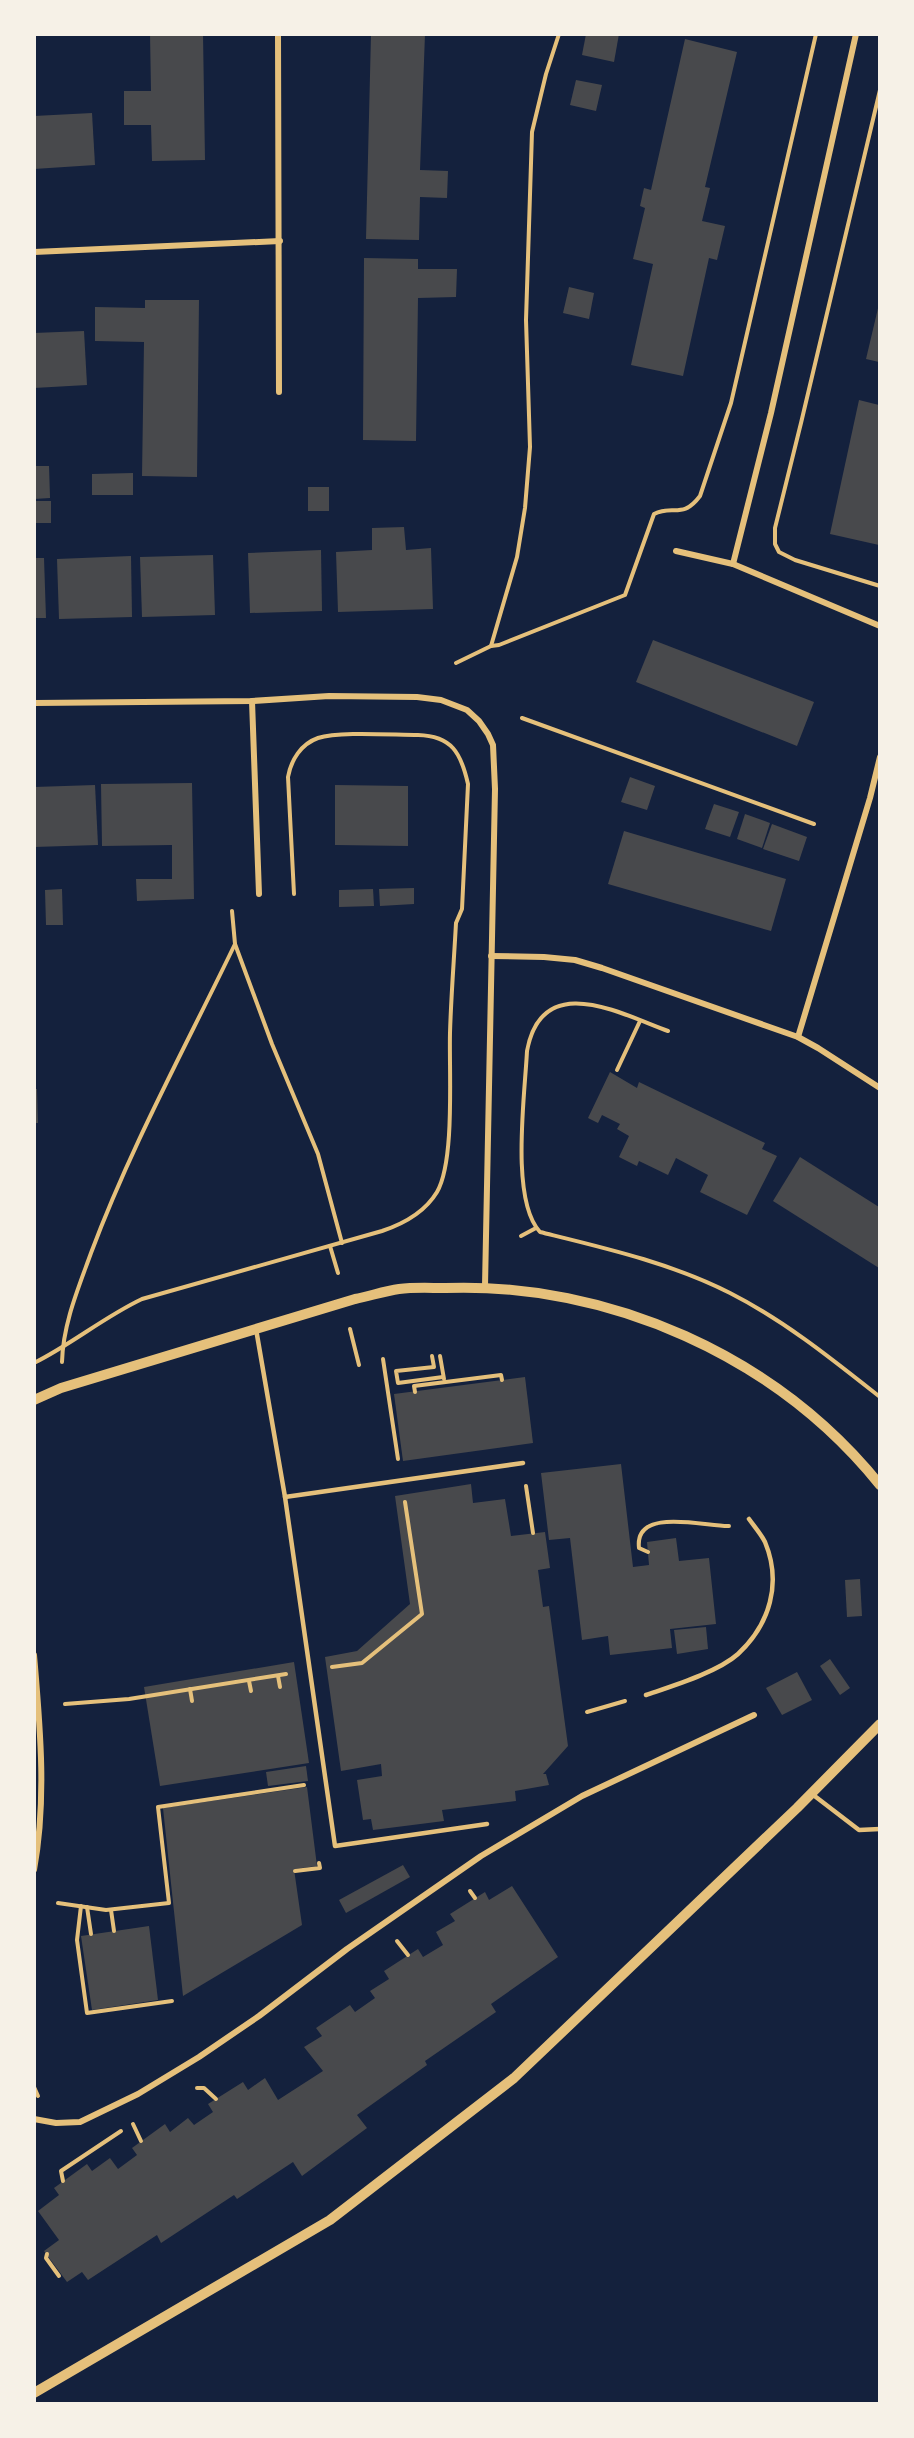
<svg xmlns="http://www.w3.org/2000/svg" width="914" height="2438" font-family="'Source Serif 4',serif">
<rect width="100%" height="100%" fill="#14213d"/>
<g fill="#48494c">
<path d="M150 34H203L205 160 152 161 151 125H124V91H151Z"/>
<path d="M371 34H425L420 170 448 171 447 198 420 197 419 240 366 239Z"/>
<path d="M586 34H619L614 62 582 55Z"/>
<path d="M685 39 737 52 705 187 710 188 702 221 725 226 717 260 709 258 683 376 631 365 653 264 633 259 645 208 640 206 644 188 651 190Z"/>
<path d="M576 80 602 85 596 111 570 105Z"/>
<path d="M92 113 95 165 34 169V116Z"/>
<path d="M364 258 418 259V269H457L456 297 418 298 416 441 363 440Z"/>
<path d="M569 287 594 293 589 319 563 313Z"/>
<path d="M145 300H199L197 477 142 476 144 342 95 341V307L145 308Z"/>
<path d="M879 304V362L866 359Z"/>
<path d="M84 331 87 385 34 388V333Z"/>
<path d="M859 400 879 405V545L830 534Z"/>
<path d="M34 466H49L50 498 34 499Z"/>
<path d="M133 473V495H92V474Z"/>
<rect x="308" y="487" width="21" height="24"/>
<rect x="34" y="501" width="17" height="22"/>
<path d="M404 527 406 550 431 548 433 609 338 612 336 552 372 550V528Z"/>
<path d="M321 550 322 611 250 613 248 553Z"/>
<path d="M213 555 215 615 142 617 140 557Z"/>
<path d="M131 556 132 617 59 619 57 559Z"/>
<path d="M34 558H44L46 618H34Z"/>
<path d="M653 640 814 702 797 746 636 682Z"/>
<path d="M630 777 655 786 647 810 621 802Z"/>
<path d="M192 783 194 899 137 901 136 879H172V845L102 846 101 784Z"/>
<path d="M95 785 98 845 34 847V787Z"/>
<path d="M335 785 408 786V846L335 845Z"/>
<path d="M714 804 739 812 730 837 705 829Z"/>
<path d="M745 814 770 823 762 848 737 839Z"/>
<path d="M772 824 807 837 799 861 763 849Z"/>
<path d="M624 831 786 879 771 931 608 884Z"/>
<path d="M414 888V904L380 906 379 889Z"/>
<path d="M62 889 63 925H46L45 890Z"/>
<path d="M373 889 374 906 339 907V890Z"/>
<path d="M610 1072 637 1088 639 1082 765 1143 762 1149 777 1156 747 1215 700 1192 708 1175 676 1158 668 1175 639 1161 637 1166 619 1157 629 1136 617 1129 620 1124 602 1115 598 1123 588 1118Z"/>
<path d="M34 1089H37L38 1123H34Z"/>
<path d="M800 1157 879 1207V1268L773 1201Z"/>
<path d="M525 1377 533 1443 403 1461 394 1394Z"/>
<path d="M621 1464 633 1567 649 1565 647 1542 676 1538 679 1561 709 1558 716 1624 670 1629 672 1648 610 1655 608 1636 582 1640 570 1538 549 1540 541 1473Z"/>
<path d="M471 1484 473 1503 505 1499 511 1536 545 1532 550 1568 538 1570 543 1607 549 1606 568 1746 543 1774H546L549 1785 515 1791 516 1801 442 1810 444 1821 373 1830 371 1819 363 1820 357 1780 382 1776 381 1764 341 1771 325 1657 357 1651 410 1604 395 1496Z"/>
<path d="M860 1579 862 1616 847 1617 845 1580Z"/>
<path d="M706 1627 708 1649 677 1654 674 1630Z"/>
<path d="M830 1659 850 1688 840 1695 820 1666Z"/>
<path d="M294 1662 309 1763 160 1786 144 1687Z"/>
<path d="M797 1672 812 1700 782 1715 766 1688Z"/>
<path d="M306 1766 308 1781 268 1786 266 1772Z"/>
<path d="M307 1787 317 1866 294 1869 302 1925 183 1996 163 1808Z"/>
<path d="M403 1865 410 1877 346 1913 339 1900Z"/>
<path d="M512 1886 558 1957 491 2004 496 2012 425 2061 427 2065 357 2115 367 2128 302 2176 293 2162 237 2199 234 2195 161 2243 157 2235 88 2280 82 2272 67 2282 44 2251 59 2240 38 2211 59 2195 54 2188 87 2164 92 2171 110 2158 118 2169 137 2155 132 2148 165 2124 170 2132 188 2118 194 2125 213 2112 208 2104 243 2082 248 2090 265 2078 278 2100 323 2071 304 2047 322 2036 316 2028 350 2005 355 2012 375 1998 370 1991 389 1979 384 1971 418 1949 423 1957 443 1945 436 1932 455 1921 450 1914 485 1892 489 1900Z"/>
<path d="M149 1926 158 2000 92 2010 81 1936Z"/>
</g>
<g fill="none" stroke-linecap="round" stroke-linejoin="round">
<g stroke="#e5c07b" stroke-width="4">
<path d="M880 90 801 423 775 528V544L779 552 795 560 880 586"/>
<path d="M491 646 499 645 625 595 654 514C673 504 682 520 700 496L731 403 816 34"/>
<path d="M456 663 491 646 517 557 525 508 530 447 526 320 532 132 546 74 559 34"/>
<path d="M522 718 814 824"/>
<path d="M232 911 235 944 272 1044 318 1154 342 1243"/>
<path d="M668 1031C619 1013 542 970 527 1051 525 1094 510 1200 540 1232 605 1248 671 1263 730 1293 785 1321 832 1359 880 1397"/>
<path d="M617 1070 640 1021"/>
<path d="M521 1236 536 1228"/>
<path d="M330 1246 338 1273"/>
<path d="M350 1329 359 1365"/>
<path d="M432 1356 434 1367 396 1371 398 1383 443 1377"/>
<path d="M440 1356 444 1379"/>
<path d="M383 1359 398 1459"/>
<path d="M62 1362C63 1324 78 1289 91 1253 131 1146 186 1046 235 944"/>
<path d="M34 1363C72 1344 104 1317 142 1299L382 1231C403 1224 425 1212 437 1192 455 1161 449 1072 450 1033 451 997 454 960 456 923L462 909 468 784C461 753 452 736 418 735 393 735 339 731 318 738 301 744 291 760 288 777L294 894"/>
<path d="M415 1392 414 1386 501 1375 502 1380"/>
<path d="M526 1486 533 1533"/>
<path d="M648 1552 639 1548C634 1506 707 1527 729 1526"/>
<path d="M332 1667 362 1663 422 1614 405 1502"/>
<path d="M278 1676 280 1687"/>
<path d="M249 1681 251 1691"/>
<path d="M190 1689 192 1701"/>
<path d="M65 1704 129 1699 286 1674"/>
<path d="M587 1712 625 1701"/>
<path d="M295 1871 320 1868 319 1863"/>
<path d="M470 1891 475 1898"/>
<path d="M58 1903 106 1910 169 1903 158 1807 304 1785"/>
<path d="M81 1906 77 1940 87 2013 172 2001"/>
<path d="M87 1907 91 1934"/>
<path d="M111 1910 114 1931"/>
<path d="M397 1941 408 1955"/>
<path d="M34 2087 38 2096"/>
<path d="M197 2088H204L216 2099"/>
<path d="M133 2124 141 2141"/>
<path d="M63 2181 61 2171 121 2131"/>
<path d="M47 2254 46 2258 59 2276"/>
</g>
<g stroke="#e5c07b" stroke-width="4.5">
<path d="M256 1329 285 1497 335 1846 487 1824"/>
<path d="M285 1497 523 1463"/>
<path d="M646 1695C672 1686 718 1672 738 1654 770 1624 782 1583 765 1542 761 1534 754 1526 749 1519"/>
<path d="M812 1794 859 1830 880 1829"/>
</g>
<g stroke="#e5c07b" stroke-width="6">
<path d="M278 34 279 392"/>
<path d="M34 252 280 241"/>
<path d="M676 551 733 564 880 626"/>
<path d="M733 564 771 413 856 34"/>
<path d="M252 701 259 894"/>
<path d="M34 703 252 701 329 696 417 697 441 700 467 710 479 721 488 734 493 745 495 789 485 1286"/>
<path d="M491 956 544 957 575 960 602 968 798 1037 818 1048 880 1088"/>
<path d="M798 1037 870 798 880 757"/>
<path d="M34 1655C40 1726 47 1799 34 1870"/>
<path d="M34 2119 56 2123 80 2122 138 2094 199 2057 259 2016 347 1949 481 1856 582 1796 754 1715"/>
</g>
<g stroke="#e5c07b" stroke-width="10">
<path d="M34 1400 61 1388 355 1299C370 1296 385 1291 399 1289 414 1287 430 1288 445 1288 609 1282 776 1356 880 1485"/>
<path d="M34 2393 330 2220 514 2078 797 1808 880 1724"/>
</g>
</g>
<rect width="914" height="2438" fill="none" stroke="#f6f1e7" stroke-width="72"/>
</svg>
